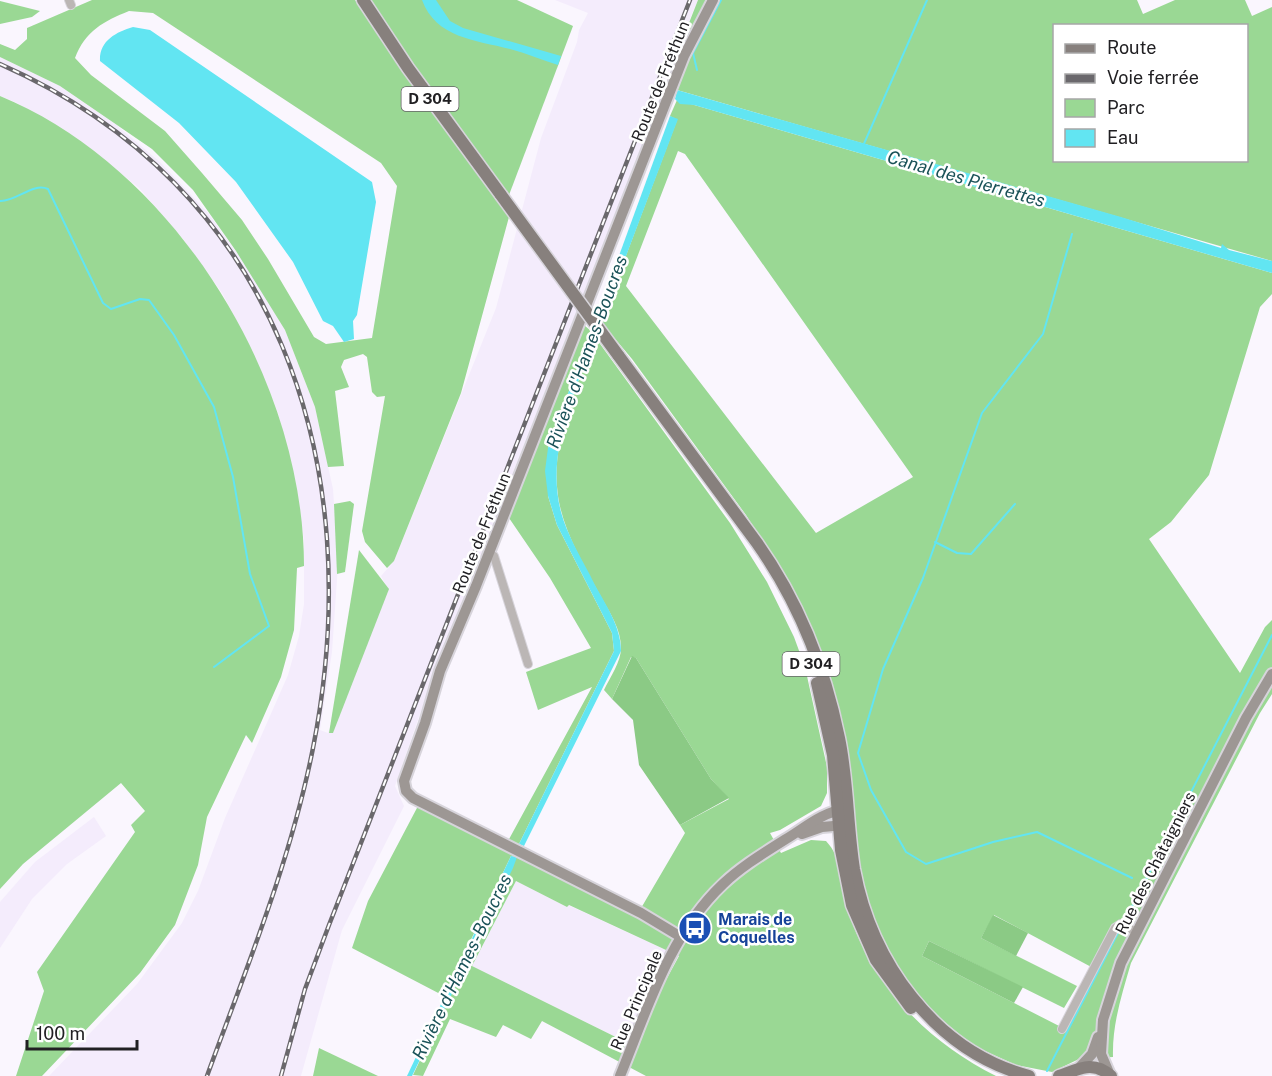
<svg xmlns="http://www.w3.org/2000/svg" width="1272" height="1076" font-family="'Public Sans',sans-serif">
<rect width="100%" height="100%" fill="#faf6fe"/>
<g fill="#f4ecfc">
<path d="M555 0H698L655 102 649 129 439 659 395 786 404 806 342 930 301 1076H49L137 984 182 923 198 891 225 818 288 675 299 636 304 604V540L296 489 278 413 252 350 222 293 183 239 139 188 83 143 17 103 0 96V57L60 86 114 123 160 162 208 213 249 269 285 330 315 407 333 489 338 565 332 652 320 730 328 733 388 589 381 576 394 561 496 308 541 138 577 42 579 30 588 13Z"/>
<path d="M94 817 106 836 67 864 32 899 0 948V902L35 862Z"/>
<path d="M516 881 567 907 568 905 679 956 660 991 638 1048 472 966Z"/>
</g>
<g fill="#9ad894" fill-rule="evenodd">
<path d="M92 0H355L509 217 461 393 394 561 387 568 365 542 362 531 385 396 377 397 372 392 367 357 363 354 344 360 341 367 349 387 335 391 344 466 328 467 315 407 285 330 236 251 193 190 152 149 60 86 0 57V44L15 50 27 39V28ZM129 11 153 13 381 163 397 186 372 338 326 344 314 337 268 259 242 220 202 173 165 131 91 75 75 58C85 31 104 21 129 11Z"/>
<path d="M368 0H517L573 26 509 195 414 69Z"/>
<path d="M698 0H1137L1143 14 1175 0H1245L1252 16 1272 7V261L677 90 687 56 678 51ZM1054 26H1246V160H1054Z"/>
<path d="M0 1 40 11 32 17 0 24Z"/>
<path d="M0 96C175 168 304 379 304 566L297 568 294 630 281 677 252 743 246 735 207 817 198 865 175 925 140 973 42 1076H16L44 991 37 972 135 832 131 825 145 811 121 783 23 864 0 889Z"/>
<path d="M677 100 1272 273V294L1260 307 1209 475 1171 522 1149 539 1240 673 1265 627 1272 620V694L1260 713 1131 963C1122 994 1112 1024 1113 1057L1079 1059 1052 1072 1016 1065 974 1046 926 1007 892 959 873 918 863 889 847 752 786 578 746 515 632 359 601 322 677 120 670 116ZM678 151 685 154 913 477 816 533 626 286ZM994 915 1095 969 1065 1029 922 956 929 941 1064 1008 1077 986 981 938Z"/>
<path d="M584 325 591 331 548 448V496L557 525 612 633 614 651 519 844 508 841 592 687 538 710 526 672 591 648 550 578 507 515Z"/>
<path d="M595 337 730 523 767 582 794 637 805 667 827 767V793L821 806 780 830 770 833 781 853 811 840 826 841C843 859 838 877 845 900 867 980 924 1040 996 1076H646L542 1021 531 1039 503 1025 496 1037 450 1019 423 1076 413 1075 516 857 511 856 444 996 352 948 368 901 418 806 637 915 685 833 680 825 729 799 711 779 636 658 631 657 612 699 604 690C610 677 621 662 621 648 621 629 610 613 601 597 584 566 563 531 558 496 550 440 577 388 595 337ZM516 881 567 907 569 905 679 956 660 991 638 1048 472 966Z"/>
<path d="M350 501 354 504 345 572 337 574 334 504Z"/>
<path d="M359 550 389 589 333 733H329Z"/>
<path d="M319 1048 378 1076H313Z"/>
</g>
<g fill="#8bca85">
<path d="M632 656 636 658 711 779 729 798 680 825 639 765 633 720 612 699Z"/>
<path d="M993 915 1028 933 1016 956 981 938Z"/>
<path d="M929 941 1023 987 1014 1003 922 956Z"/>
</g>
<g fill="#62e5f2">
<path d="M422 0H436L450 21 463 28 561 56 558 65C542 60 526 53 510 49 475 40 436 38 422 0Z"/>
<path d="M133 27 150 30 372 182 376 202 357 315 353 321 354 339 344 342 333 326 323 321 293 262 236 182 179 123 100 61C99 41 116 32 133 27Z"/>
<path d="M677 90 1121 217 1221 248 1222 244 1229 250 1272 261V273L694 105 680 104 675 99Z"/>
<path d="M670 116 678 119 601 322 597 316Z"/>
<path d="M592 328 596 334C576 391 545 450 561 512 567 534 579 554 590 575 601 599 621 623 621 651L524 846 519 844 614 651 612 633 557 525 548 496 545 471 548 448Z"/>
<path d="M511 856 517 857 513 868 412 1076H407Z"/>
</g>
<g fill="none" stroke-linecap="round" stroke-linejoin="round">
<g stroke="#62e5f2" stroke-width="2">
<path d="M697 70 693 53 721 0"/>
<path d="M863 146 927 0"/>
<path d="M0 201C16 202 33 182 48 189L103 303 111 309 140 299 149 300 174 335 214 407 233 477 250 574 269 626 214 667"/>
<path d="M1072 234 1043 334 982 413 923 578 883 669 858 753 871 790 906 852 926 864 993 842 1037 832 1132 878"/>
<path d="M935 542 957 553 971 554 1015 504"/>
<path d="M1124 922 1272 635"/>
<path d="M1047 1071 1121 927"/>
</g>
<defs>
<g id="street">
<path d="M69 0 71 5"/>
<path d="M489 554 494 556 528 664"/>
<path d="M1062 1029 1115 928 1121 924 1136 932"/>
</g>
<g id="secondary">
<path d="M802 834 822 827 845 825"/>
<path d="M681 937 641 913 413 798 406 791 404 781 425 723 440 671 476 586 684 56 713 0"/>
<path d="M1080 1067 1092 1054 1098 1037"/>
<path d="M1110 1075 1101 1054 1103 1020 1121 963 1246 718 1272 674"/>
<path d="M620 1076C647 1010 669 935 723 884 742 866 764 853 786 839 806 827 822 812 846 809"/>
</g>
<g id="primary">
<path d="M363 0 408 68 501 195"/>
<path d="M618 355 757 543C798 601 825 669 839 738 848 781 847 825 854 869 871 961 934 1051 1029 1076"/>
<path d="M817 683 833 755 841 850 852 905 876 960 911 1008"/>
<path d="M1059 1076C1079 1069 1093 1060 1111 1076"/>
</g>
</defs>
<use href="#street" stroke="#d7d4db" stroke-width="10"/>
<use href="#secondary" stroke="#d7d4db" stroke-width="14"/>
<use href="#primary" stroke="#d7d4db" stroke-width="15"/>
<use href="#street" stroke="#bbb6b5" stroke-width="8"/>
<use href="#secondary" stroke="#9d9794" stroke-width="10"/>
<use href="#primary" stroke="#87807d" stroke-width="12"/>
<defs>
<g id="rail">
<path d="M0 64C279 187 369 465 313 748 291 860 246 969 207 1076"/>
<path d="M281 1076 305 989 329 925 690 0"/>
</g>
</defs>
<use href="#rail" stroke="#6a686c" stroke-width="4.5"/>
<use href="#rail" stroke="#fff" stroke-width="2" stroke-dasharray="7" stroke-linecap="butt"/>
<defs>
<path id="primary-bridge" d="M501 195 618 355"/>
</defs>
<use href="#primary-bridge" stroke="#d7d4db" stroke-width="15" stroke-linecap="butt"/>
<use href="#primary-bridge" stroke="#87807d" stroke-width="12"/>
</g>
<defs>
<symbol id="bus-disc" viewBox="-11 -11 22 22"><circle r="9.5" fill="#1a4fb4" stroke="#fff"/><path d="M-5-6H5V4H4V6H2V4H-2V6H-4V4H-5ZM-3.5-4V0h7V-4ZM-3.5 1.2v1.5H-2V1.2ZM2 1.2v1.5H3.5V1.2Z" fill="#fff"/></symbol>
</defs>
<g fill-rule="evenodd">
<use href="#bus-disc" x="676" y="909" width="38" height="38"/>
</g>
<g text-anchor="middle" stroke-width="5" stroke-linejoin="round" paint-order="stroke">
<g fill="#fff" stroke="#646365" stroke-width="1.5">
<rect x="401.5" y="87" width="57" height="24" rx="4.5"/>
<rect x="782.5" y="652" width="57" height="24" rx="4.5"/>
</g>
<g font-size="15" font-weight="bold" fill="#212023">
<text x="430" y="104">D 304</text>
<text x="811" y="669">D 304</text>
</g>
<g font-size="16" fill="#212023" stroke="#fff">
<text transform="translate(660 81) rotate(-68)" y="6">Route de Fréthun</text>
<text transform="translate(481 533) rotate(-68)" y="6">Route de Fréthun</text>
<text transform="translate(1155 863) rotate(-63)" y="6">Rue des Châtaigniers</text>
<text transform="translate(636 1000) rotate(-67)" y="6">Rue Principale</text>
</g>
<g font-size="16" font-weight="bold" fill="#164399" stroke="#fff" text-anchor="start">
<text x="718" y="925">Marais de<tspan x="718" dy="18">Coquelles</tspan></text>
</g>
<g font-size="18" font-style="italic" fill="#1a5258" stroke="#fff">
<text transform="translate(966 179) rotate(16)" y="6">Canal des Pierrettes</text>
<text transform="translate(587 352) rotate(-70)" y="6">Rivière d'Hames-Boucres</text>
<text transform="translate(462 967) rotate(-64)" y="6">Rivière d'Hames-Boucres</text>
</g>
</g>
<rect x="1053" y="24" width="195" height="138" fill="#ffffff" stroke="#a6a6a7" stroke-width="1.5"/>
<rect x="1065" y="44" width="30" height="9" fill="#87807d" stroke="#a6a6a7" stroke-width="1.5"/>
<text x="1107" y="54" font-size="18" fill="#212023">Route</text>
<rect x="1065" y="74" width="30" height="9" fill="#6a686c" stroke="#a6a6a7" stroke-width="1.5"/>
<text x="1107" y="84" font-size="18" fill="#212023">Voie ferrée</text>
<rect x="1065" y="99" width="30" height="18" fill="#9ad894" stroke="#a6a6a7" stroke-width="1.5"/>
<text x="1107" y="114" font-size="18" fill="#212023">Parc</text>
<rect x="1065" y="129" width="30" height="18" fill="#62e5f2" stroke="#a6a6a7" stroke-width="1.5"/>
<text x="1107" y="144" font-size="18" fill="#212023">Eau</text>
<path d="M27 1040v9h110v-9" fill="none" stroke="#212023" stroke-width="3"/>
<text x="36" y="1040" font-size="18" fill="#212023" stroke="#ffffff" stroke-width="4.5" paint-order="stroke">100 m</text>
</svg>
